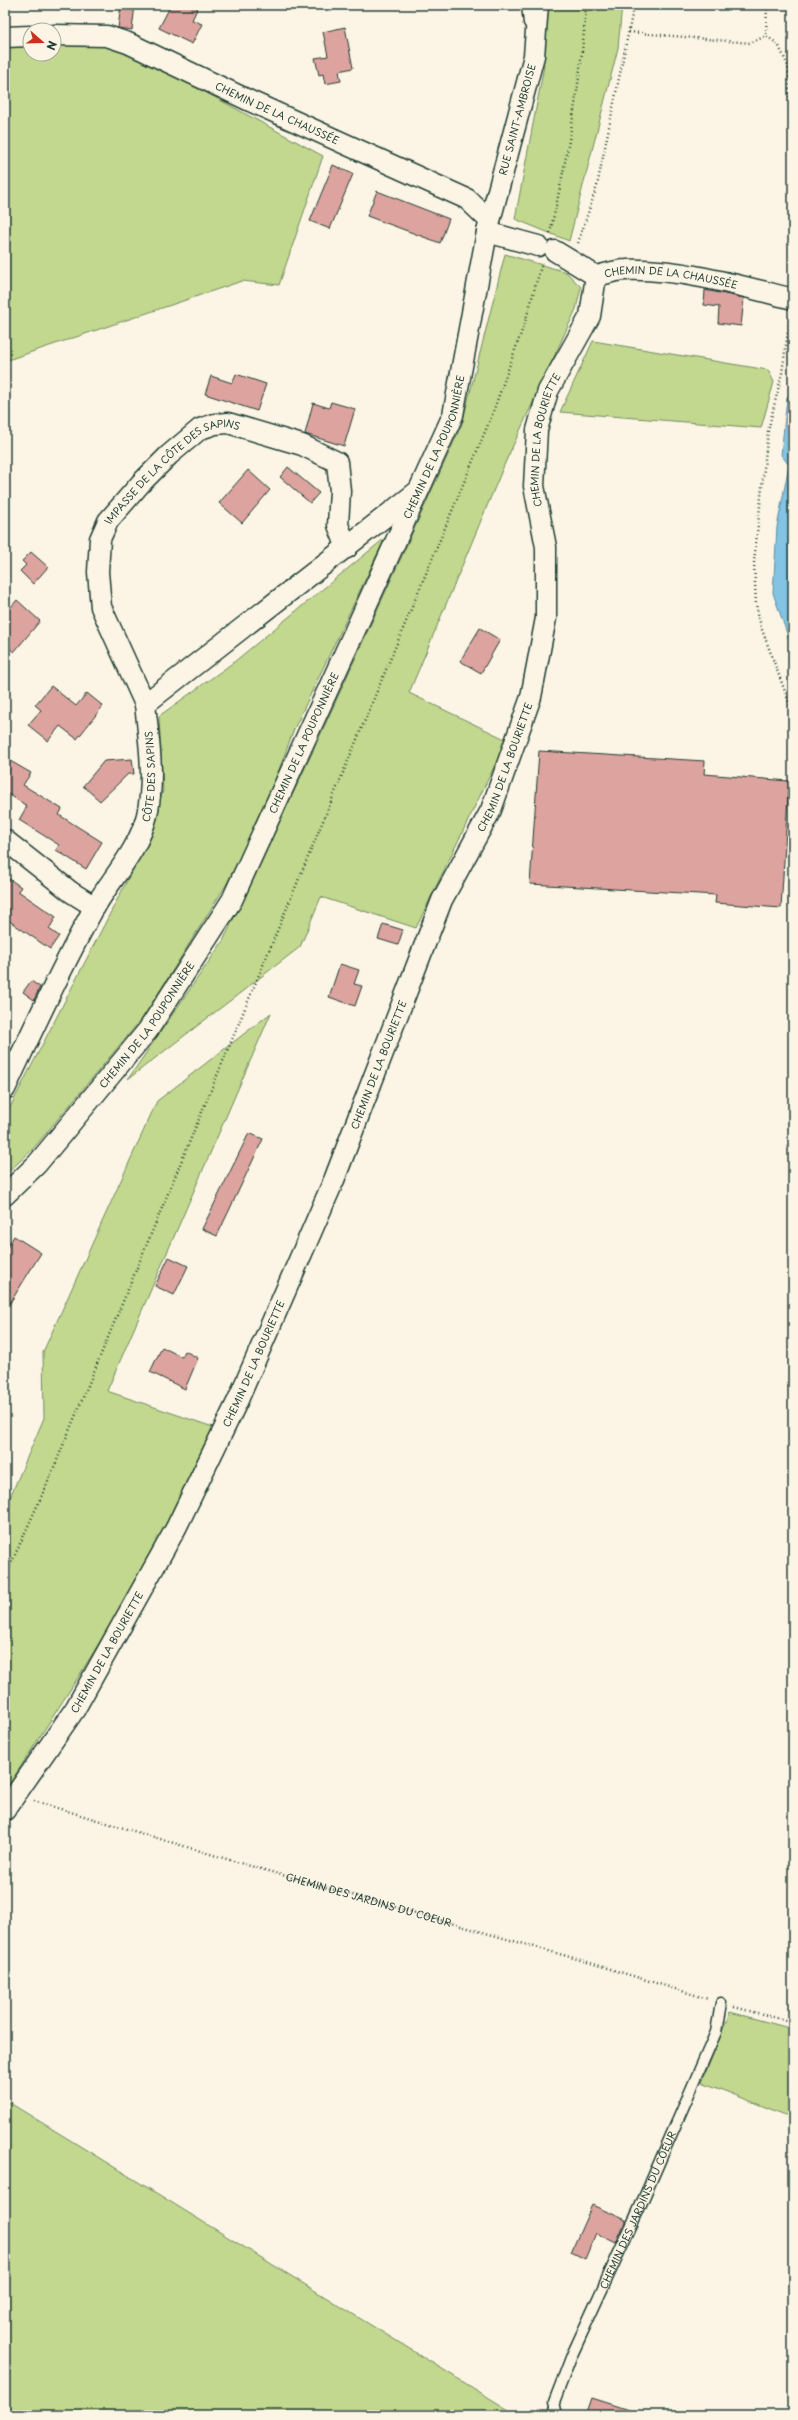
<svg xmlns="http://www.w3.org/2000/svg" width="798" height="2420" font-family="'Playpen Sans',sans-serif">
<rect width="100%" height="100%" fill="#fcf5e5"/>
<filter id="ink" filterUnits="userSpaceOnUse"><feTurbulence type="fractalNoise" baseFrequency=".025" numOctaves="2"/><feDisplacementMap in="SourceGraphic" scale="8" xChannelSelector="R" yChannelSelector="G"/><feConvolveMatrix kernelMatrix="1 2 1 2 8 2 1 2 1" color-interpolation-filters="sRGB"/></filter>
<g filter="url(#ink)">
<g fill="#c2d88e" stroke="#708a61">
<path d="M532 5H622L618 48 569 241 515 219 544 66Z"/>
<path d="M96 42 124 48 323 156 279 285 242 281 5 361V44H30V54H54V43Z"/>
<path d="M505 254 566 272 581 287 576 309 505 463 409 693 507 740 416 928 321 897 300 947 128 1079 223 941 314 749 462 424Z"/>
<path d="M593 341 768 370 774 382 761 428 560 412Z"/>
<path d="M385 538 294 729 265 808 226 885 144 1016 32 1150 5 1175V1117L148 840 163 790 159 716 234 662Z"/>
<path d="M271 1013 107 1391 216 1428 157 1548 79 1676 5 1791V1509L44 1418 43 1352 157 1101Z"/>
<path d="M730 2012 793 2029V2118L702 2082Z"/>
<path d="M5 2100 517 2415H5Z"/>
</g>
<path fill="#83c3e4" stroke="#5b8d9e" d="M793 388V651L773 593 777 527 789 465 781 455 787 398Z"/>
<g fill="#dda39f" stroke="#1f3d34">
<path d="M121 5H135L132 30 118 28Z"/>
<path d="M171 5H199L192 20 202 24 192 44 159 28Z"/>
<path d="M345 27 353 68 339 71 341 81 325 84 323 74 319 75 315 58 328 56 323 32Z"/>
<path d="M333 165 353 174 330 229 310 221Z"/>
<path d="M377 191 449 219 440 243 367 216Z"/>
<path d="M705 290 744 298 741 326 718 323 719 307 704 305Z"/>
<path d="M236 374 266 384 257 411 205 394 211 376 232 383Z"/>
<path d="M331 402 355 409 344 446 305 434 313 403 329 408Z"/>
<path d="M288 467 319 493 310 503 280 477Z"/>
<path d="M248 470 270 490 242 523 219 503Z"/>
<path d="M31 552 48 567 33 584 20 571 26 565 22 561Z"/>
<path d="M17 600 40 621 14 652 5 645V614Z"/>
<path d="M480 628 500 640 481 673 460 661Z"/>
<path d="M51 686 76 706 87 693 103 706 77 739 60 726 48 741 28 725 41 710 35 705Z"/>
<path d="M539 751 705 761 704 774 789 781 781 908 715 903 716 895 530 884Z"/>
<path d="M5 758 31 773 23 785 62 809 59 815 102 842 86 869 56 850 59 845 19 820 27 806 5 792Z"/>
<path d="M132 759 134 774H128L100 801 83 786 104 761Z"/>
<path d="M5 876 21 887 18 891 56 917 49 929 59 936 50 949 5 918Z"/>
<path d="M383 924 403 930 398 945 378 939Z"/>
<path d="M340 964 359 970 354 984 362 986 355 1006 329 997Z"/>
<path d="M31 981 40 987 34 1000 23 992Z"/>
<path d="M249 1133 263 1139 217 1236 202 1229Z"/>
<path d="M14 1236 41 1253 5 1311V1251Z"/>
<path d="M169 1257 188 1266 174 1295 155 1286Z"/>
<path d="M162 1347 182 1357 185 1351 198 1358 185 1389 150 1372Z"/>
<path d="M592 2205 626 2220 616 2243 596 2233 585 2259 571 2252Z"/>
<path d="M592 2398 636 2412 635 2415H586Z"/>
</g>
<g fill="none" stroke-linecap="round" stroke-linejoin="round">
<defs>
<g id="service">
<path d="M527 5 529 23"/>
<path id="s2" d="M557 2415 554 2402 572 2355 639 2209 716 2032 721 2003"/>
</g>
<g id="minor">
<path id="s3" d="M54 35 107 36 128 43 250 101 467 199 490 221"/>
<path d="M5 37 30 36"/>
<path d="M487 232 538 246"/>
<path id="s4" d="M555 251 596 276C606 274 616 270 626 270 680 268 741 286 793 299"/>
<path id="s5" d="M145 704 101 607 98 572 100 539 108 521 141 483 169 455 200 429 215 424 228 423 302 445 337 462 340 491 338 525 347 548"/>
<path d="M5 840 71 892 95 907"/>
<path id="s6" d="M5 1089C33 1029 61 968 93 910 111 878 138 852 147 815 155 779 149 741 145 704L418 491"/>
<path id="s7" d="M5 1195 37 1164 148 1030 232 900 419 490 453 415 487 232 534 56 538 5"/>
<path id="s8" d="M5 1810 75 1709 176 1528 237 1402 334 1180 442 900 491 810 531 697 546 618V547L534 486 537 430 548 391 590 316 596 276"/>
</g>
</defs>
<use href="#service" stroke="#1f3d34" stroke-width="13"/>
<use href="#minor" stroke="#1f3d34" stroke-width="23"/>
<g stroke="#1f3d34" stroke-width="2.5" stroke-dasharray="1 3" stroke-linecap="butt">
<path d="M767 5 766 36 778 44 788 66 793 168"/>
<path d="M629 32 750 43 766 36"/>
<path d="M793 192V225"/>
<path d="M550 233C567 158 581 83 586 5"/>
<path d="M578 243 597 186 634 5"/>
<path d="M790 317 782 373 768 431 754 562 756 604 761 627 793 713"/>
<path d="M5 1577 47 1484 492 415 526 319 542 263"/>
<path id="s1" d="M34 1801 240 1863 584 1961 708 1999"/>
<path d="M734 2007 793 2022"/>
</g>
<use href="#service" stroke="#fcf5e5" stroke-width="10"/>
<use href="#minor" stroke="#fcf5e5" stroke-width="20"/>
</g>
</g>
<g text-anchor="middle" stroke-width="4" stroke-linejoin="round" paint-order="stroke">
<g font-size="10" fill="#1f3d34" stroke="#fcf5e5">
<text dy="4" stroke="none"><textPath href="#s3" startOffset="240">CHEMIN DE LA CHAUSSÉE</textPath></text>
<text dy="4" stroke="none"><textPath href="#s7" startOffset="1209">RUE SAINT-AMBROISE</textPath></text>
<text dy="4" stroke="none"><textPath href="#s4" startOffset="124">CHEMIN DE LA CHAUSSÉE</textPath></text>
<text dy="4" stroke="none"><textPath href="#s8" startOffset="1496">CHEMIN DE LA BOURIETTE</textPath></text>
<text dy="4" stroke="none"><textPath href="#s7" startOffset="870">CHEMIN DE LA POUPONNIÈRE</textPath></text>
<text dy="4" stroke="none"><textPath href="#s5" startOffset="279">IMPASSE DE LA CÔTE DES SAPINS</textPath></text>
<text dy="4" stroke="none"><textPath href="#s7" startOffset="546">CHEMIN DE LA POUPONNIÈRE</textPath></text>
<text dy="4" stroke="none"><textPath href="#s8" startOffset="1160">CHEMIN DE LA BOURIETTE</textPath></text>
<text dy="4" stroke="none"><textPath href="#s6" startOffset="348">CÔTE DES SAPINS</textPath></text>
<text dy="4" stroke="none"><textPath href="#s7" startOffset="222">CHEMIN DE LA POUPONNIÈRE</textPath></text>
<text dy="4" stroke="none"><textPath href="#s8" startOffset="836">CHEMIN DE LA BOURIETTE</textPath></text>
<text dy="4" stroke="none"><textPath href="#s8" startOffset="512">CHEMIN DE LA BOURIETTE</textPath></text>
<text dy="4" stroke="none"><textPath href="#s8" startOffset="188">CHEMIN DE LA BOURIETTE</textPath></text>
<text dy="4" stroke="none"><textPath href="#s1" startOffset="349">CHEMIN DES JARDINS DU COEUR</textPath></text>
<text dy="4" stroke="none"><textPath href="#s2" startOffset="223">CHEMIN DES JARDINS DU COEUR</textPath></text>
</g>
</g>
<rect width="798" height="2420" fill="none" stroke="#fcf5e5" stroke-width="20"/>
<rect x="10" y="10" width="778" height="2400" fill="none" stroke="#1f3d34" stroke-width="1.5" filter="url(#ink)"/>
<g transform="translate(42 42) rotate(110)"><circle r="19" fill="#fcf5e5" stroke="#a4ab9e"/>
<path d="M0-3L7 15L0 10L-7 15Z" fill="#c8321e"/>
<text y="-6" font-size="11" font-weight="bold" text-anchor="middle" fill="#1f3d34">N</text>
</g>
</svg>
